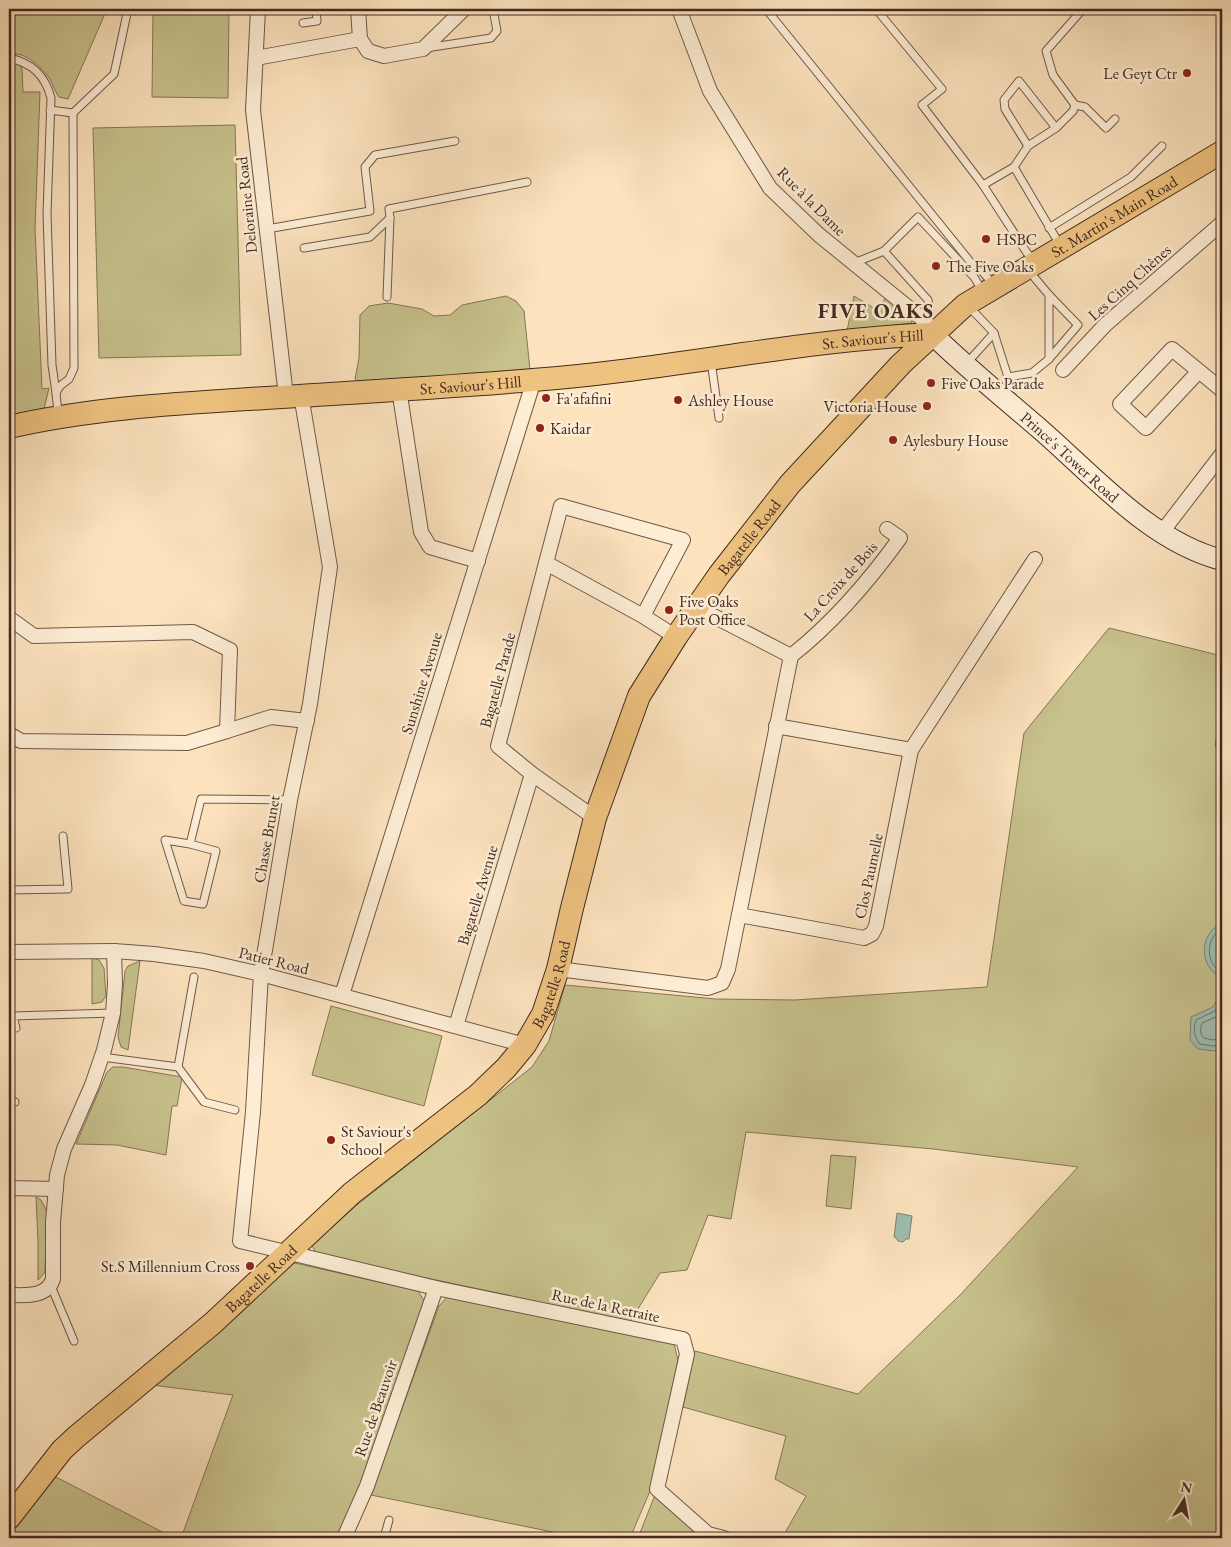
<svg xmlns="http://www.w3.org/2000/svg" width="1231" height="1547" font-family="'EB Garamond',serif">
<rect width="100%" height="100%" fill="#fce3be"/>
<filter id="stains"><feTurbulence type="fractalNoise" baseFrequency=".004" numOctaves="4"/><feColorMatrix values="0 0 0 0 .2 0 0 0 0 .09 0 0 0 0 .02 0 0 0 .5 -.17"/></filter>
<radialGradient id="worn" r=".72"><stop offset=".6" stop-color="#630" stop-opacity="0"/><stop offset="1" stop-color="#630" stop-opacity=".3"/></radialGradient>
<g fill="#c7c18c" stroke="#847656">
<path d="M9 9H107L68 99 59 97C55 92 53 85 50 79 42 68 28 54 15 54L22 69 23 92H40L35 228 42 389 49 388 44 409 9 418Z"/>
<path d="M153 9H229L228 98 152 97Z"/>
<path d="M235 125 241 355 99 358 93 128Z"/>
<path d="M888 295 910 314 912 323 847 331 854 296 877 310Z"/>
<path d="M506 296 516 301 524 311 530 370 361 384 355 379 359 358 360 315 369 306 388 303 422 309 434 316 450 315 462 305Z"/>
<path d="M1109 628 1222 656V712L1215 746 1222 751V1538H782L806 1496 775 1479 786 1436 683 1407 695 1351 858 1394 961 1294 1078 1167 933 1149 746 1132 731 1219 708 1215 687 1270 660 1273 630 1322 316 1254 312 1245 358 1204 532 1067 549 1041 565 985 716 999 795 1000 987 987 1024 733Z"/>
<path d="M92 957 99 960 104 968 106 996 102 1002 92 1004Z"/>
<path d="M140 961 128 1050 121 1047 118 1037 125 971 128 966Z"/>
<path d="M331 1006 442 1036 424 1106 312 1075Z"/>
<path d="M113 1067H123L182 1077 177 1106H172L166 1155 117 1145 76 1144 107 1072Z"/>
<path d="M831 1155 856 1157 851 1209 826 1206Z"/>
<path d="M36 1197 41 1200 47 1211 45 1272 38 1280V1242Z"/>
<path d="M295 1263 418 1291 427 1305 358 1496 339 1538H181L233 1395 151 1385 284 1267Z"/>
<path d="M447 1297 674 1344 678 1360 650 1491 630 1538H582L371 1495 439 1306Z"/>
<path d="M54 1476 174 1538H9V1535Z"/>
<path d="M655 1495 705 1538H638Z"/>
</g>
<g fill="#9fbeb0" stroke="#7a8376">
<path d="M1222 923V982L1221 978C1198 965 1199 934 1222 923Z"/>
<path d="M1222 991V1049L1214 1051 1198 1049 1190 1040 1191 1017 1213 1007Z"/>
<path d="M897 1213 912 1216 909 1239H906L903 1242 898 1241 896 1238 894 1237Z"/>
</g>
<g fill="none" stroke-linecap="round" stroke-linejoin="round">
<g stroke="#707468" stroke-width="1">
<path d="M1222 929C1205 937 1205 964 1222 973"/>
<path d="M1222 1002 1215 1011 1196 1020C1193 1029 1194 1037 1200 1044L1213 1046 1222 1045"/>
<path d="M1222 1012 1218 1016 1202 1023C1200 1028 1200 1035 1204 1038L1213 1040 1222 1038"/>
</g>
<defs>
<g id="service">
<path d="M766 9 972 264 981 270 993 284"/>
<path d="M876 9 942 89 922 105 983 185"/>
<path d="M303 23 317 21 316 9"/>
<path d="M426 48 491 38 497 31 493 9"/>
<path d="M9 58C32 63 45 75 51 98L47 214 52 365 56 393"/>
<path d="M1075 105 1085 107 1106 128 1115 119"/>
<path d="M50 110 73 113"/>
<path d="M1056 128 1073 111 1075 105 1053 75 1046 51 1083 9"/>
<path d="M1014 167 1028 146 1005 109 1004 100 1019 81 1056 128 1028 146"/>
<path d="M1049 228 1131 177 1162 146"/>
<path d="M267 229 370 211 365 167 375 155 455 141"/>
<path d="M304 248 370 237 390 218"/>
<path d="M1034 260 1027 253 983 185 1014 167 1060 245"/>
<path d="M854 263 884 251"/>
<path d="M387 297 390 218 389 209 527 182"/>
<path d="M926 322 930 314 928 300 884 251 918 217 974 277 983 292"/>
<path d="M994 333 1008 377 1032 373 1049 359V295L1029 271"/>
<path d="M1049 359 1078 325 1049 295"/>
<path d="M711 361 719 418"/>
<path d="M966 364 994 333 975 313 967 307"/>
<path d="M58 413 56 393 60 386 69 379 74 368 73 113 114 74 128 9"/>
<path d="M190 844 216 851 203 904 184 901 165 840 190 844 201 799 290 800"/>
<path d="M9 890 68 889 63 836"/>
<path d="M16 1028 13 1016 113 1013"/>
<path d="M102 1057 178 1067 204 1102 235 1110"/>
<path d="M178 1067 194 977"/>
<path d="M9 1102H15"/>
<path d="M51 1286 74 1341"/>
<path d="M384 1538 389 1520"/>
</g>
<g id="minor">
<path d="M258 9 253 110 286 396"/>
<path d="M358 9 360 39 368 51 384 56 423 49 464 9"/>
<path d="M679 9 710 91 770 188 819 235 926 322 932 334"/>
<path d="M256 58 360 39"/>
<path d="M1063 370 1105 325 1222 223"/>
<path d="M1199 371 1146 428 1120 404 1172 349 1222 390"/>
<path d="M399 389 421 532 430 547 478 561"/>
<path d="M301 395 330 567 310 704 290 800 261 974 253 1112 240 1241 436 1288 683 1339 687 1354 657 1489 708 1534 724 1538"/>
<path d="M1162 532 1222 454"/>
<path d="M546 563 498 746 532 774 595 818"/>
<path d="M643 616 683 540 561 506 546 563 643 616 676 637"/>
<path d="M9 618 34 636 193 632 230 650 227 731 271 717 307 721"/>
<path d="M791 656C833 623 869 581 900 538L887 529"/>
<path d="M9 734 21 741 187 743 227 731"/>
<path d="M911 750 1035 559"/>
<path d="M739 915 864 938 872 934 876 926 911 750 776 726"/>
<path d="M9 952 114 951 154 954 204 961 261 974 525 1045"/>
<path d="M558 969 708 988 722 983 728 969 791 656 698 608"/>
<path d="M342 995 534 380"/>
<path d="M456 1026 532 774"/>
<path d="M9 1188 56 1189"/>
<path d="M9 1295C25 1295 47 1298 53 1279V1222L57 1175 64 1149 92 1085 104 1050 113 1013 115 984 114 951"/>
<path d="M344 1538 367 1486 436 1288"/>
</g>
<g id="secondary">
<path id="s1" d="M932 334C967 368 1004 398 1041 430 1094 476 1151 542 1222 560"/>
</g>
<g id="primary">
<path id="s2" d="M9 427C87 409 169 404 249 399 344 393 439 388 533 380 667 370 798 340 932 334"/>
<path id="s3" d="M9 1518 62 1450 76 1437 213 1323 352 1193 478 1095 506 1068 525 1045 543 1014 558 969 572 908 595 818 639 696 676 637 719 575 790 484 901 364 965 305 1222 152"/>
</g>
</defs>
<use href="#service" stroke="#705848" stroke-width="9"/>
<use href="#minor" stroke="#705848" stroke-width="16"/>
<use href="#secondary" stroke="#422a20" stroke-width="22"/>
<use href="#primary" stroke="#422a20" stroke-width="24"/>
<use href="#service" stroke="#fdedd5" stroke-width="7"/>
<use href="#minor" stroke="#fdedd5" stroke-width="14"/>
<use href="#secondary" stroke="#fdedd5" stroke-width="20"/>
<use href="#primary" stroke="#eec27f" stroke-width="22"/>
</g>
<g fill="#8f2418" stroke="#fdedd5" stroke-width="2">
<circle cx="1187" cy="73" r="5"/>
<circle cx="986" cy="239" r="5"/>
<circle cx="936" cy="266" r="5"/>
<circle cx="931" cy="383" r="5"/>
<circle cx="546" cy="398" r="5"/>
<circle cx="678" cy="400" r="5"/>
<circle cx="927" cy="406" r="5"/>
<circle cx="540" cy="428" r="5"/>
<circle cx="893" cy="440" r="5"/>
<circle cx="669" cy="610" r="5"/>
<circle cx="331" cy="1140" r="5"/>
<circle cx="250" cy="1266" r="5"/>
</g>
<g text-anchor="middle" stroke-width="5" stroke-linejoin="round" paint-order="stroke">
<g font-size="16" fill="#422a20" stroke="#fdedd5" text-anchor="start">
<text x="1177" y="79" text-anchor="end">Le Geyt Ctr</text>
<text x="996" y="245">HSBC</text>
<text x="946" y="272">The Five Oaks</text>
<text x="941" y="389">Five Oaks Parade</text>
<text x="556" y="404">Fa'afafini</text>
<text x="688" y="406">Ashley House</text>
<text x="917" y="412" text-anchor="end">Victoria House</text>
<text x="550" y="434">Kaidar</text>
<text x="903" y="446">Aylesbury House</text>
<text x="679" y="607">Five Oaks<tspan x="679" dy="18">Post Office</tspan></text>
<text x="341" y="1137">St Saviour's<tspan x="341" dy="18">School</tspan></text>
<text x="240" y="1272" text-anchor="end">St.S Millennium Cross</text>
</g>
<g font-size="16" fill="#422a20" stroke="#fdedd5">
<text transform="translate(812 201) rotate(45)" y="6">Rue à la Dame</text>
<text transform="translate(246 205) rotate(-96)" y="6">Deloraine Road</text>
<text dy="6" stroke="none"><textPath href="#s3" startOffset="1755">St. Martin's Main Road</textPath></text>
<text transform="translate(1129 282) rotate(-42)" y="6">Les Cinq Chênes</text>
<text dy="6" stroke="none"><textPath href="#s2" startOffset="869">St. Saviour's Hill</textPath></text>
<text dy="6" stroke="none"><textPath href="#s2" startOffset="464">St. Saviour's Hill</textPath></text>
<text dy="6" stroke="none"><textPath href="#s1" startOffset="185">Prince's Tower Road</textPath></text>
<text dy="6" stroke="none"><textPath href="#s3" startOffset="1264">Bagatelle Road</textPath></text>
<text transform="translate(840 581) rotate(-48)" y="6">La Croix de Bois</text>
<text transform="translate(497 680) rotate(-75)" y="6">Bagatelle Parade</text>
<text transform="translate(421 683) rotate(-73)" y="6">Sunshine Avenue</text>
<text transform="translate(266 839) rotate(-80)" y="6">Chasse Brunet</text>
<text transform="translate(868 876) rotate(-78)" y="6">Clos Paumelle</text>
<text transform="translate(477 895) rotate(-73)" y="6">Bagatelle Avenue</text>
<text transform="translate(274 960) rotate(14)" y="6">Patier Road</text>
<text dy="6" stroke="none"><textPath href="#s3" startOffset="769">Bagatelle Road</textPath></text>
<text dy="6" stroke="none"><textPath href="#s3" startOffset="349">Bagatelle Road</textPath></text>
<text transform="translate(606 1305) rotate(12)" y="6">Rue de la Retraite</text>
<text transform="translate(375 1408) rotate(-71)" y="6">Rue de Beauvoir</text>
</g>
<g font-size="21" font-weight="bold" letter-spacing="1" fill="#422a20" stroke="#fdedd5">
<text x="876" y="318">FIVE OAKS</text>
</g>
</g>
<rect width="1231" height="1547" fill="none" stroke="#fce3be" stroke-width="30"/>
<rect x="10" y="10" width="1211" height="1527" fill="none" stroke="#422a20" stroke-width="2.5"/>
<rect x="15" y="15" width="1201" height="1517" fill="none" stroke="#422a20"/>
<g transform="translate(1184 1500) rotate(11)" stroke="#fdedd5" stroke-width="4" paint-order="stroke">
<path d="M0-4L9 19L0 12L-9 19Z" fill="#422a20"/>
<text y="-8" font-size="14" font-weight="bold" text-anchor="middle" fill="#422a20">N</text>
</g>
<rect width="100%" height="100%" filter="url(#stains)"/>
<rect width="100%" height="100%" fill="url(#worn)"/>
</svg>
